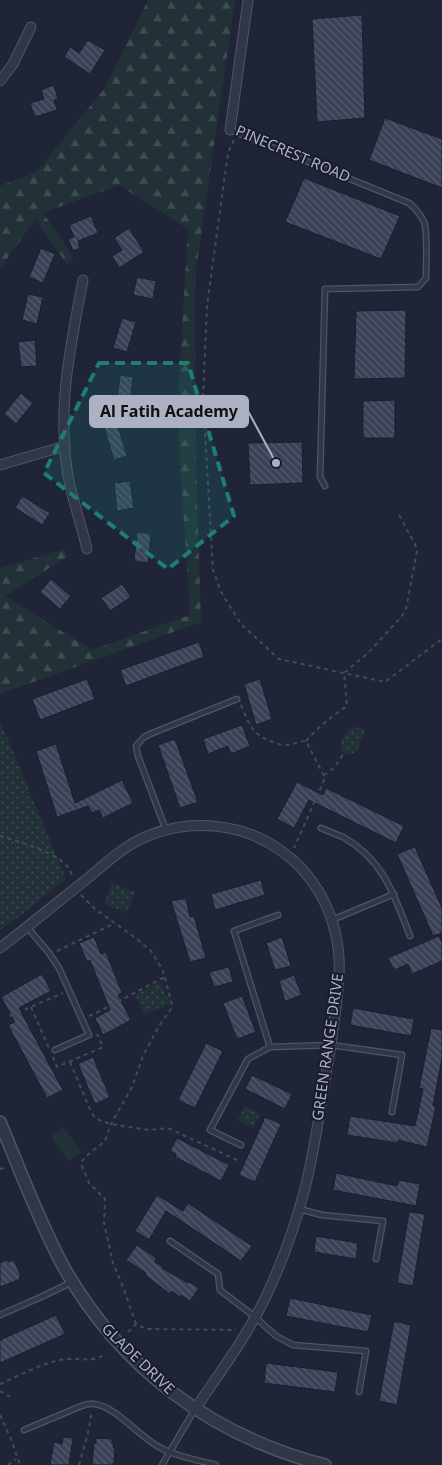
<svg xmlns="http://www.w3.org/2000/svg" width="442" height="1465" font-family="'Noto Sans',sans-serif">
<defs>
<pattern id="forest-firs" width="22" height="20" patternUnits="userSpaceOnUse" patternTransform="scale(1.25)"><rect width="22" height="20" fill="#213137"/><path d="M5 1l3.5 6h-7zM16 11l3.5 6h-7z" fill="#3f4c52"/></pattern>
<pattern id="park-dots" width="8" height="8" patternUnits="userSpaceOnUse" patternTransform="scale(1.25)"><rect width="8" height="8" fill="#213137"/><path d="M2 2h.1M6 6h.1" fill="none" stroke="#3f4c52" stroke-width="1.8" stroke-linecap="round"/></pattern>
<pattern id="building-back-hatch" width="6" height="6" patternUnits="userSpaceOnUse" patternTransform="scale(1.25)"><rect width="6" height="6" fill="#3a4257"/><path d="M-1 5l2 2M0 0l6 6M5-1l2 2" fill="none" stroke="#545b6e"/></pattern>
</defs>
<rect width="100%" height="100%" fill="#1f2536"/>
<path fill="url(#forest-firs)" d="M148 0H235L196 270 195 312 196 464 201 622 0 694V568L65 549 67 557 5 596 92 650 190 615 177 414 188 229 119 185 43 213 74 258 67 264 35 220 0 268V186L36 172 105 88Z"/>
<g fill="url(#park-dots)">
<path d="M0 720 66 879 16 919 0 930Z"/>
<path d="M353 727 366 729 356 752 347 755 341 750C340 739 344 733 353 727Z"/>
<path d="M112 883 135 892 127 913 104 904Z"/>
<path d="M160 982 170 1003 145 1015 135 995Z"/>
<path d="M244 1106 260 1114 253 1128 238 1120Z"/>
</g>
<path fill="#213137" d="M63 1127 82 1152 69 1162 51 1137Z"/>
<g fill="url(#building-back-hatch)" stroke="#1a1e2d">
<path d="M362 15 365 118 317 122 312 19Z"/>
<path d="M88 40 105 50 90 74 64 57 70 47 79 53Z"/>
<path d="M54 85 58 99 54 100 57 110 35 117 30 103 44 99 41 90Z"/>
<path d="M385 118 442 139V188L369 160Z"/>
<path d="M304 178 400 216 381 259 285 222Z"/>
<path d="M91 216 98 233 78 241 80 248 73 251 68 239 74 237 69 225Z"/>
<path d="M129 228 144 252 119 268 112 256 122 250 114 238Z"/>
<path d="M41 248 55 254 43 283 29 277Z"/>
<path d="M137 277 156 281 153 299 133 295Z"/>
<path d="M28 294 43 297 37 324 22 320Z"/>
<path d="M406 310 405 378 354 379 356 311Z"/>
<path d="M122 318 136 322 127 352 113 348Z"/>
<path d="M35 340 37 366 21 367 18 342Z"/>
<path d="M120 375 133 377 130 402 117 400Z"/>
<path d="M21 393 33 403 16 424 4 414Z"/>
<path d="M395 400V438H363V401Z"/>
<path d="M117 423 127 456 114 460 104 427Z"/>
<path d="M302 442 303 483 250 485 248 443Z"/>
<path d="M130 481 134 508 117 511 114 483Z"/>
<path d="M22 496 50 513 42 525 15 508Z"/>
<path d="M137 532 151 534 148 563 134 561Z"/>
<path d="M51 579 71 596 60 609 40 592Z"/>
<path d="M122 584 131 597 110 611 101 598Z"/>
<path d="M199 642 204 657 126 686 120 670Z"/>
<path d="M87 679 95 699 40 720 32 699Z"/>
<path d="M260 679 272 719 256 725 244 684Z"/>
<path d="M242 725 250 746 231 754 228 746 208 754 203 739Z"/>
<path d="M175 739 198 802 180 808 158 745Z"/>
<path d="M56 744 75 803 122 780 133 803 103 818 99 810 92 813 88 806 57 817 36 751Z"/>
<path d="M297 782 323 795 326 788 404 826 396 843 309 800 294 828 277 819Z"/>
<path d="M415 847 442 908V933L433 936 397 854Z"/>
<path d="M261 880 265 895 215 910 211 894Z"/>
<path d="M186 898 190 917 194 916 206 958 190 962 171 901Z"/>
<path d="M439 936 442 942V961L412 974 408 964 394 970 388 958Z"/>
<path d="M94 937 101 954 106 952 122 993 118 995 131 1020 103 1035 95 1018 110 1010 90 960 87 962 79 943Z"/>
<path d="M282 937 291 966 275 970 266 943Z"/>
<path d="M229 967 233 982 214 987 209 972Z"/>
<path d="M42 974 51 991 19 1008 63 1090 47 1098 8 1025 15 1022 1 997Z"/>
<path d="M294 975 302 995 285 1001 279 981Z"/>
<path d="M242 996 256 1032 237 1039 223 1003Z"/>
<path d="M353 1008 414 1019 411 1036 350 1025Z"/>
<path d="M431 1028 442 1030V1058L433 1106H436L427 1147 398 1140V1143L347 1135 350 1116 415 1126 423 1089 419 1088Z"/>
<path d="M206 1043 223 1051 195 1108 178 1100Z"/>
<path d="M93 1057 110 1097 95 1104 78 1064Z"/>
<path d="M252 1075 292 1094 285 1109 245 1089Z"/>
<path d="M265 1117 281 1124 255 1182 239 1175Z"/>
<path d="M177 1138 229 1165 221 1181 175 1157 176 1154 170 1151Z"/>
<path d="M336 1173 397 1186 399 1180 420 1184 416 1206 333 1190Z"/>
<path d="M157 1195 183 1211 188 1203 252 1246 241 1261 166 1211 149 1240 135 1231Z"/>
<path d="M409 1212 425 1214 413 1286 397 1283Z"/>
<path d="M316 1236 358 1243 356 1259 314 1252Z"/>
<path d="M137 1245 156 1258 155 1262 163 1267 162 1268 188 1283 190 1282 199 1288 190 1301 181 1295 180 1297 172 1291 170 1294 153 1281 145 1275 146 1273 126 1260Z"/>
<path d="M7 1260 8 1262 14 1260 21 1276 19 1277 20 1279 0 1287V1263Z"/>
<path d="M290 1298 372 1315 368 1332 286 1316Z"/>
<path d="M56 1315 65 1334 0 1363V1340Z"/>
<path d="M394 1321 411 1325 397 1405 379 1401Z"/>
<path d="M266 1363 338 1372 335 1392 264 1383Z"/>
<path d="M63 1437 73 1438 69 1465H50L54 1442 62 1444Z"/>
<path d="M96 1438 112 1439V1444H114L113 1448H115L114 1464 112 1463V1465H92L94 1443H96Z"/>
</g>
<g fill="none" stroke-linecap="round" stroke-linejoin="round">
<defs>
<g id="service">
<path d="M230 130 409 203C415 208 420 214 424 222 428 233 426 265 426 278L418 287 325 289 320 477 325 486"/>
<path d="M321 828C328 831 336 834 343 837 384 860 394 895 410 936"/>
<path d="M166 830 138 756 136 746 144 737 155 732 237 699"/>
<path d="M332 920 394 894"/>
<path d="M27 927 49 953 59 968 89 1035 55 1050"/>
<path d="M270 1047 331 1045 402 1055 392 1112"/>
<path d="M241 1145 210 1130 248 1059 270 1047 234 931 278 915"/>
<path d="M299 1209 322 1215 383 1221 376 1259"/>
<path d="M170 1241 218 1274 220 1290 255 1317 276 1336 293 1345 366 1351 359 1392"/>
<path d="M0 1315 41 1297 72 1282"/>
<path d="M24 1430 79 1407C84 1405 88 1403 94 1404 116 1406 140 1438 161 1448 177 1457 198 1460 216 1465"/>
<path d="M162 1465 195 1409"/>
</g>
<g id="minor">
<path d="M0 81 13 64 31 27"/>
<path d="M230 130 248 0"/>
<path d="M83 280C70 348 55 416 70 486 75 507 82 528 87 549"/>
<path d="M0 465 65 446"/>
<path d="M0 948C30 925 59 901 88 878 107 862 126 844 150 835 192 819 242 823 280 850 312 872 333 908 338 947 341 968 338 988 336 1008 333 1028 331 1048 327 1068 320 1108 315 1149 305 1188 296 1223 284 1257 269 1290 250 1332 221 1371 195 1409"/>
</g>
<path id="tertiary" d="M0 1122C20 1170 38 1219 62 1264 119 1367 211 1436 325 1465"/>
</defs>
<use href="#service" stroke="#505465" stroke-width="7"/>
<use href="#minor" stroke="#505465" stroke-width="11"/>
<use href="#tertiary" stroke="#505465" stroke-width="14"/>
<g stroke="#3e4e55" stroke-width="2" stroke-dasharray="4 4" stroke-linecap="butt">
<path d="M234 140 228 153 207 305 203 397 213 570 221 592 241 624 279 659 385 682 442 639"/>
<path d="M241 705C249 724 252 735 273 742 276 743 280 745 284 745 290 746 299 741 306 741L325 778 294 848"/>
<path d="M306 741C318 727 332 716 347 706L344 673 368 653 402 616 406 609 417 551 415 544 399 515"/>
<path d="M324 775 334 768 344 753"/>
<path d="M0 836C18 842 72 855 72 878"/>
<path d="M81 895 95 909 133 936 151 951 161 967 164 974 172 1005 171 1009 159 1026 143 1056 132 1087 111 1124 105 1141 86 1156 82 1161 81 1164 89 1183 105 1199 104 1223 113 1263 123 1287 136 1324"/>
<path d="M57 951 115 923"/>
<path d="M31 1007 49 1048"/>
<path d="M10 1016 63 993"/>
<path d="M89 1016C115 1004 139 990 165 977"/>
<path d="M53 1057 57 1067 103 1047 97 1034"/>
<path d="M70 1062 89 1107 93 1115 99 1120 111 1124 149 1130 168 1128 239 1161"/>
<path d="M0 1169 7 1167"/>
<path d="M128 1332 136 1324 146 1329 236 1330"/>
<path d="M0 1384C21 1375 47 1360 69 1359 83 1358 94 1363 106 1353"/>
<path d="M0 1391 10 1397"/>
<path d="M0 1415 11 1439 20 1465"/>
<path d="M8 1465 16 1459"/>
<path d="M79 1465 88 1433 92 1411"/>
</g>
<use href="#service" stroke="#323747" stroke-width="4.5"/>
<use href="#minor" stroke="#323747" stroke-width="9"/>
<use href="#tertiary" stroke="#323747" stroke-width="11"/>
</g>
<path fill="#1f7c77" fill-opacity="0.2" stroke="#1f7c77" stroke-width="4" stroke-dasharray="10 6" stroke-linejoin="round" d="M99 363H188L234 516 168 569 44 473Z"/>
<g text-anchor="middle" stroke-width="4" stroke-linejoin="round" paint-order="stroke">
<g font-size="15" fill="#acb1c4" stroke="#181c2b">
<text transform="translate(293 154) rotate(23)" y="5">PINECREST ROAD</text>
<text transform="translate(328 1047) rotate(-82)" y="5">GREEN RANGE DRIVE</text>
<text transform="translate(138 1359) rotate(44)" y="5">GLADE DRIVE</text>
</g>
</g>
<path fill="none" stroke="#acb1c4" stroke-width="2" d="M276 463L248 411"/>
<circle fill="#acb1c4" stroke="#181c2b" stroke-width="2" cx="276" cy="463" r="5"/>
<rect fill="#acb1c4" stroke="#acb1c4" stroke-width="2" x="90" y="396" width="158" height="31" rx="5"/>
<g font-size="16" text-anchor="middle" font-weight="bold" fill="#111">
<text x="169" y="417">Al Fatih Academy</text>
</g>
</svg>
